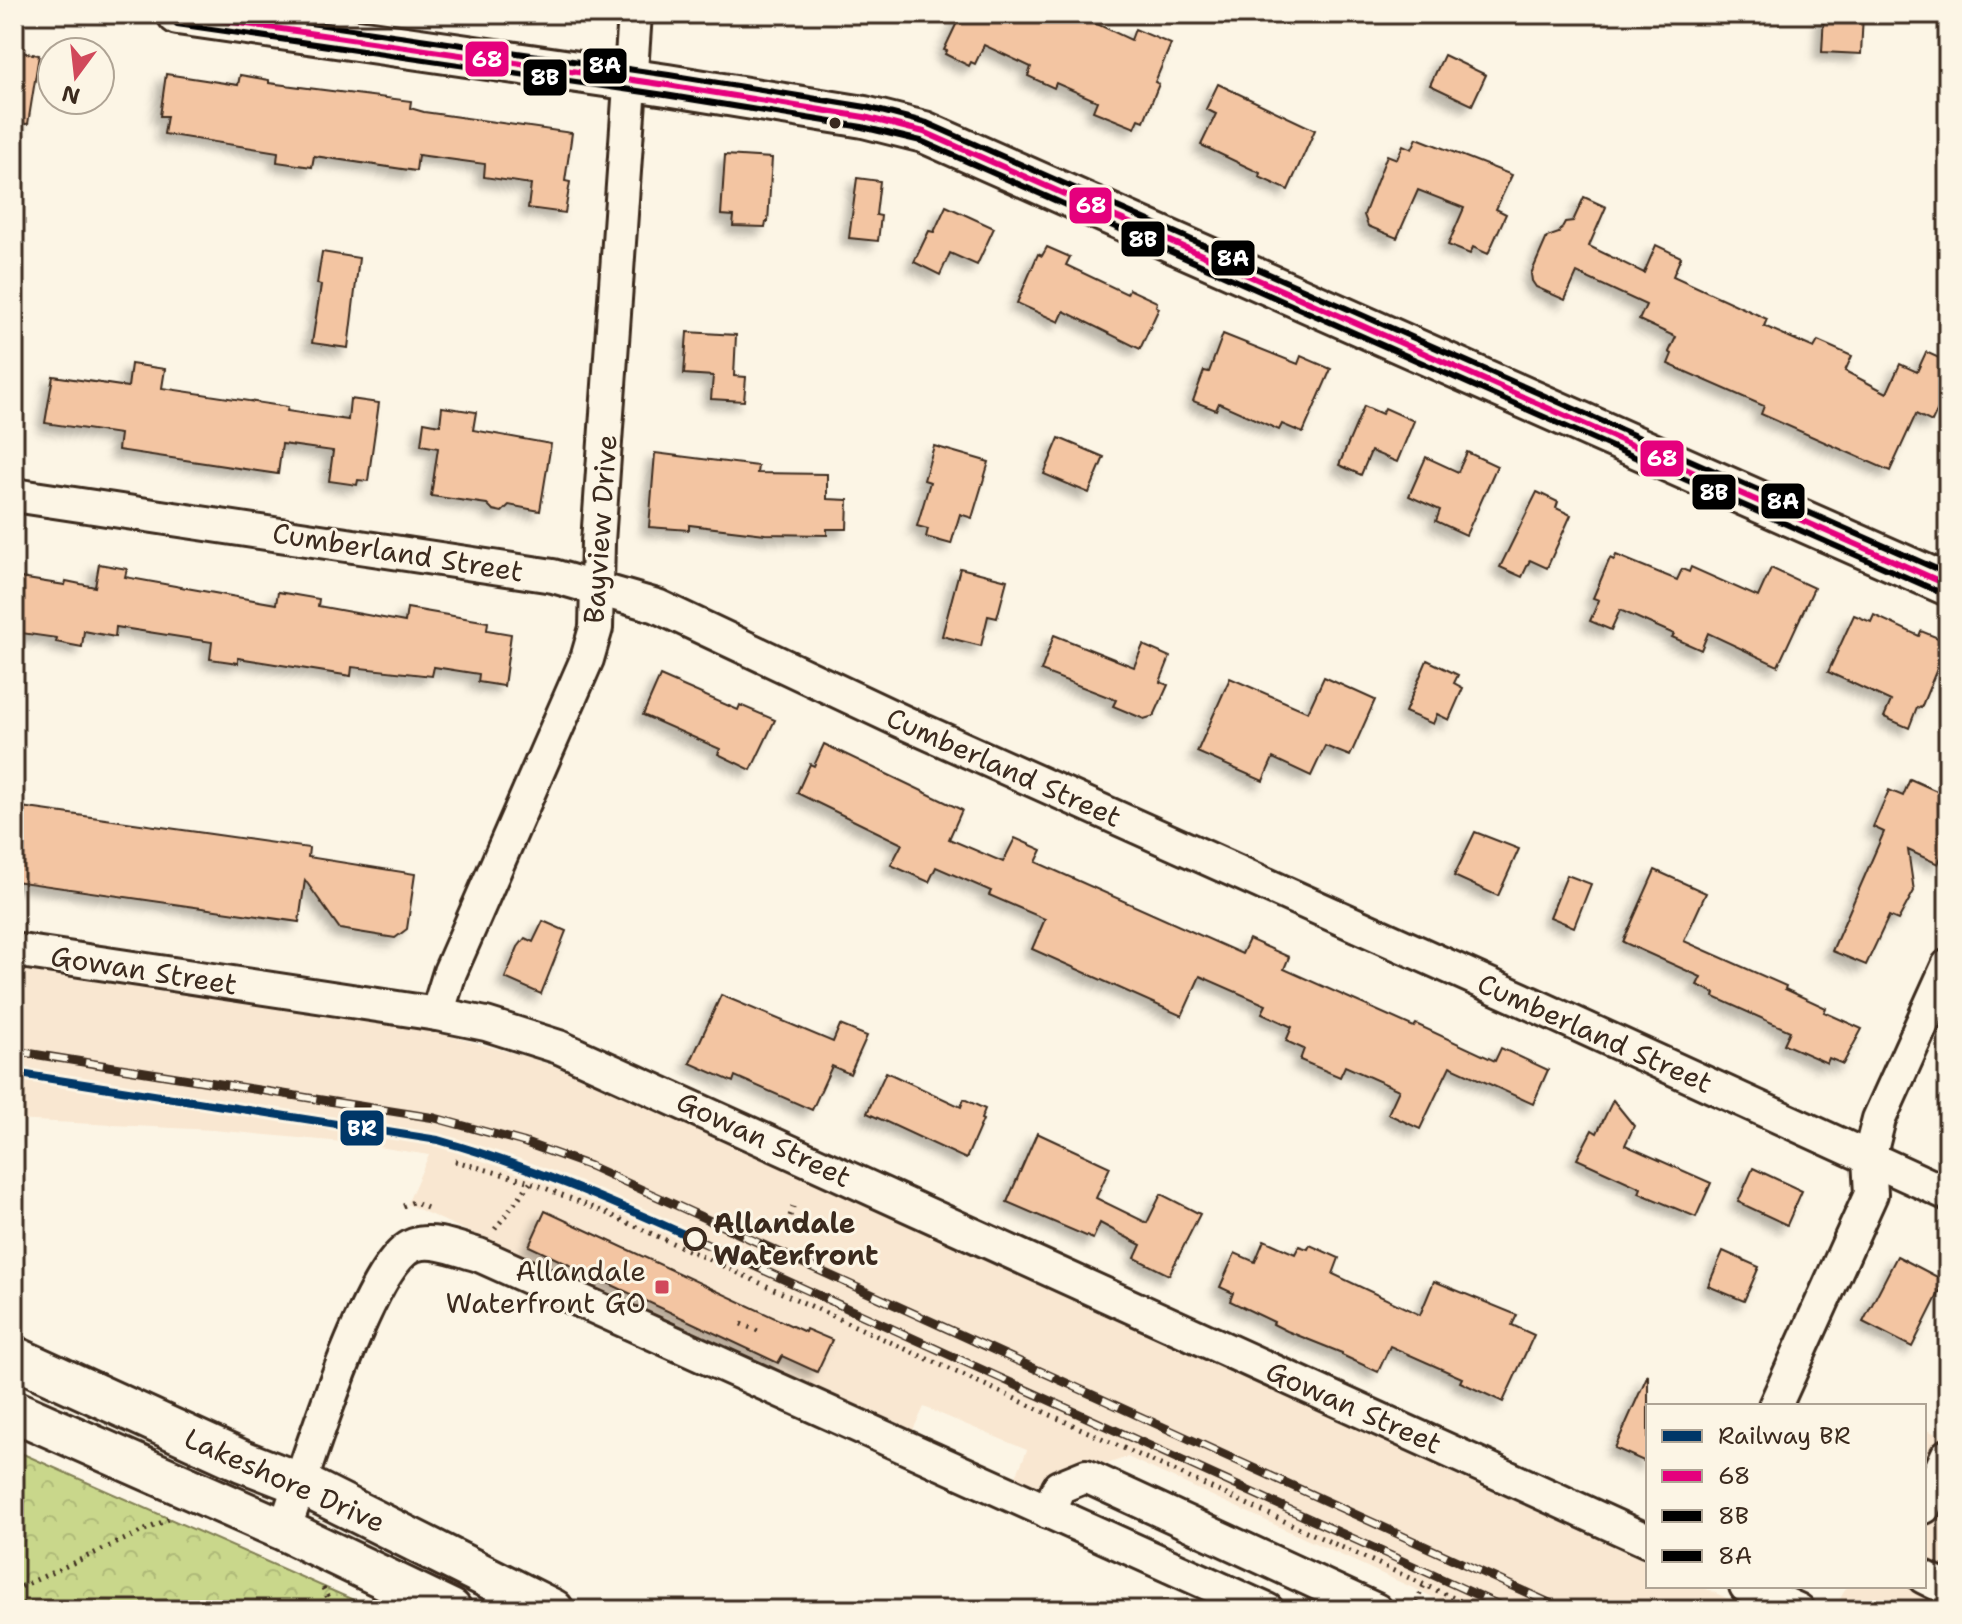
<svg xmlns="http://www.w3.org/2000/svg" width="1962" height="1624" font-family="'Shantell Sans',sans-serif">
<defs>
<pattern id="forest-crowns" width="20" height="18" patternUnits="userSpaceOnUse" patternTransform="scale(2)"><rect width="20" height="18" fill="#c9d78b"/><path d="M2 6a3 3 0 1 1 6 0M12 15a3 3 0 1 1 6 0" fill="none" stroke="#aeb978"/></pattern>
<filter id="shadow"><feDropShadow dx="-7" dy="7" stdDeviation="4" flood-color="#0004"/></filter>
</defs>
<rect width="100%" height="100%" fill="#fcf5e5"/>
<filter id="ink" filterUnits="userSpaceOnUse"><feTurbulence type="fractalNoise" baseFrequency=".0125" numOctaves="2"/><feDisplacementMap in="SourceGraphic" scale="16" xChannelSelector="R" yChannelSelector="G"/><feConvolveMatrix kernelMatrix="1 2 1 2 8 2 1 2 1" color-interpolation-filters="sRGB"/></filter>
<g filter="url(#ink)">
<g fill="#f9e7d1">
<path d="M14 969 439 1033 531 1058 591 1080 697 1128 1648 1562V1586H1700L1753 1610H1461L1127 1457 1046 1486H1037L1015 1479 1027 1450 924 1407 912 1432 407 1204 429 1155 353 1143 213 1130 14 1120Z"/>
<path d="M1927 1430 1948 1439V1610H1865L1840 1599 1847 1586H1924V1435Z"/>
</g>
<path fill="url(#forest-crowns)" stroke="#828054" stroke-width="2" d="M14 1450 376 1610H14Z"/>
<g fill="#f3c5a2" stroke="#3b2a1e" stroke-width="2" filter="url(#shadow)">
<path d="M961 14H1030L1043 20 1046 14H1076L1131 40 1135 29 1171 44 1155 82 1159 84 1144 121 1139 119 1135 128 1093 111 1097 101 1056 83 1054 88 1028 76 1031 67 984 45 975 64 971 62 969 66 945 54 947 51 944 50Z"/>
<path d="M1824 14H1863L1861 54 1822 52Z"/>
<path d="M14 51 39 55 28 124 14 123Z"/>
<path d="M1444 55 1486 75 1472 105 1430 85Z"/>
<path d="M166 74 238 85 240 75 269 80V83L411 101 410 108 424 112 572 133 565 181 570 182 565 213 528 208 531 184 484 177 485 164 418 155 416 171 314 156 312 167 277 162 278 152 164 134 167 116H160Z"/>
<path d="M1218 84 1315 130 1288 190 1259 177 1260 173 1201 145 1216 114 1206 109Z"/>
<path d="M1417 138 1512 175 1496 209 1506 214 1488 254 1473 247 1470 254 1448 245 1464 208 1418 190 1397 238 1368 226 1364 215 1387 155 1397 159 1403 145 1412 149Z"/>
<path d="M725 155 772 158 768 222H766L765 227 733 226 734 216 721 215Z"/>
<path d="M857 178 880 181 876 215 881 216 878 241 849 238Z"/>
<path d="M1584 197 1606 207 1589 246 1644 273 1656 245 1681 257 1673 276 1767 319 1764 326 1814 348 1818 341 1852 356 1845 371 1887 393 1900 364 1917 372 1926 352 1948 362V387L1932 422 1916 414 1890 471 1761 414 1764 406 1668 364 1672 354 1669 352 1676 337 1639 320 1646 305 1577 273 1565 300 1536 287 1532 281 1531 274 1547 237 1559 233 1565 222 1573 221Z"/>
<path d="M946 206 994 228 977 265 950 253 940 275 914 262 929 231 934 232Z"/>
<path d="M1047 247 1070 257 1066 265 1127 294 1129 289 1157 302 1156 306 1159 308 1140 349 1064 311 1059 322 1017 303 1038 254 1042 256Z"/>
<path d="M322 252 359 258 348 348 312 343 321 285 317 284Z"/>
<path d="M687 332 736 335 734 376 746 377 744 401 711 399 713 376 684 374Z"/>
<path d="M1223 334 1298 364 1301 356 1331 369 1303 433 1282 424 1279 430 1219 403 1216 410 1193 401 1204 371 1209 372Z"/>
<path d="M131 364 165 369 162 388 288 407 287 411 348 420 350 399 379 403 368 481 358 480 357 485 329 481 333 451 282 444 278 474 118 450 120 434 45 423 53 376 128 387Z"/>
<path d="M1364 406 1382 414 1385 408 1414 421 1397 462 1371 451 1361 475 1339 465Z"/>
<path d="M442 407 476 412 473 430 551 444 540 511 509 505 502 512 493 510 487 504 431 496 438 448 421 445 424 422 440 425Z"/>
<path d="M1059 438 1104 457 1089 493 1044 474Z"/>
<path d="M934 446 989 462 972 518 960 514 951 544 926 537 928 529 917 526 930 482 924 480Z"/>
<path d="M1467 452 1497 466 1466 535 1436 521 1440 510 1409 496 1426 457 1458 472Z"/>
<path d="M655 453 758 466 757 473 827 474V499L848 500 847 529H827V535L765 534 689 525V530L649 527Z"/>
<path d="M1537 492 1558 502 1556 508 1571 515 1547 568 1530 560 1522 577 1500 567Z"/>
<path d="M1616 555 1677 580 1682 569 1689 572 1691 567 1758 597 1771 568 1814 588 1778 666 1708 633 1701 650 1672 637 1674 634 1620 610 1611 630 1590 621 1599 600 1593 598 1610 558 1614 560Z"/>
<path d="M99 564 127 569 125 577 276 604 278 592 319 599 318 606 405 622 407 608 488 622 487 630 511 634 504 686 478 682 479 674 434 667 432 676 352 667 351 676 238 658V663L210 659 212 642 116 627 115 637 84 631 82 647 56 642 57 638 14 632V577L65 585 66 581 95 587Z"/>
<path d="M960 568 1007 580 997 618 988 616 981 646 942 636Z"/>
<path d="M1854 615 1871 622 1874 615 1919 636 1921 631 1948 642 1921 708 1917 707 1909 728 1884 717 1891 701 1828 672Z"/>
<path d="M1054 635 1134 667 1143 645 1170 657 1160 682 1168 685 1154 716 1144 719 1113 706 1116 700 1041 671Z"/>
<path d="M1427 660 1458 675 1454 683 1463 688 1449 720 1437 714 1433 724 1405 712Z"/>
<path d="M660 676 738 710 740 705 775 720 751 770 718 754 720 749 643 715Z"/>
<path d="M1324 677 1375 700 1350 756 1325 746 1311 776 1273 758 1263 781 1197 752 1230 678 1308 712Z"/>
<path d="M824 744 962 810 949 839 1003 862 1015 838 1042 850 1036 862 1242 954 1249 939 1289 957 1284 969 1414 1027 1416 1024 1495 1061 1501 1048 1548 1070 1533 1104 1450 1066 1420 1129 1388 1114 1399 1090 1345 1066 1340 1077 1300 1060 1304 1049 1286 1041 1292 1027 1262 1013 1266 1005 1200 976 1182 1016 1032 949 1045 919 989 895 991 891 936 867 929 882 891 865 902 844 797 793 810 764 814 766Z"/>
<path d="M1910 779 1948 796V841L1938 864 1908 850 1914 891 1898 920 1889 916 1866 965 1832 951 1884 832 1873 827 1889 790 1903 796Z"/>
<path d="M14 806 309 848 308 857 415 874 407 929 395 938 340 929 305 880 299 922 14 881Z"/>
<path d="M1475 832 1519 849 1498 896 1454 876Z"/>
<path d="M1655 870 1706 893 1684 941 1786 986 1785 989 1826 1008 1824 1012 1862 1029 1843 1064 1829 1058 1827 1063 1784 1044 1790 1031 1714 997 1715 993 1697 985 1701 977 1623 942Z"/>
<path d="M1567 875 1591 884 1574 927 1550 917Z"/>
<path d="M543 921 566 931 541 994 505 978 518 947 525 938 533 942Z"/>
<path d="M721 995 833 1042 840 1025 867 1036 850 1074 832 1066 812 1110 735 1076 733 1082 690 1063Z"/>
<path d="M886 1072 961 1107 964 1099 985 1109 981 1119 983 1120 966 1159 867 1113Z"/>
<path d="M1613 1100 1634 1126 1625 1145 1711 1183 1696 1217 1639 1193 1641 1188 1577 1159 1592 1130 1597 1133Z"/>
<path d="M1037 1133 1110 1167 1096 1198 1147 1223 1161 1194 1200 1214 1169 1275 1135 1258 1141 1245 1100 1223 1093 1239 1007 1202Z"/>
<path d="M1753 1168 1802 1191 1787 1225 1738 1202Z"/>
<path d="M545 1211 805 1332 806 1329 832 1340 817 1372 782 1356 778 1363 529 1246Z"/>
<path d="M1264 1240 1295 1254 1299 1246 1308 1249 1310 1245 1339 1258 1333 1274 1420 1315 1434 1281 1517 1315 1512 1325 1534 1335 1503 1402 1460 1382 1462 1378 1390 1346 1378 1372 1342 1355V1353L1287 1331 1273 1324 1274 1322 1230 1301 1233 1293 1220 1287 1235 1253 1255 1262Z"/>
<path d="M1723 1251 1759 1267 1744 1301 1708 1286Z"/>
<path d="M1897 1256 1945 1281 1912 1347 1863 1322Z"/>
<path d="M1648 1374V1463L1615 1448Z"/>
</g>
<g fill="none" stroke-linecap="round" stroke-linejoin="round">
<defs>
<g id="minor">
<path d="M14 495 553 576 657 606 901 721 1541 1008 1948 1194"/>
<path d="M14 950 437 1014 486 1024 559 1047 1648 1541"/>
<path d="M437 1014 450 972 587 659 596 628 598 542 635 14"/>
<path d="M1775 1406 1871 1194 1869 1158 1879 1119 1948 966"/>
<path d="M1924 1507 1947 1456"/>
<path d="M1048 1512 1059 1487 1086 1476 1376 1610"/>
<path d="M284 1530C303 1479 367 1262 414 1245 434 1238 460 1250 479 1255L1267 1610"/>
<path d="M1924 1577 1948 1589"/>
<path d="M1746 1586 1798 1610"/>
</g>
<g id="major">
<path d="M178 14 667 85 864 117 924 132 1948 585"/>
<path d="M14 1357 242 1461 301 1484 553 1610"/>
<path d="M14 1411 284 1530 451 1610"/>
</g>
</defs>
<use href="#minor" stroke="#3b2a1e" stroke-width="38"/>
<use href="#major" stroke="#3b2a1e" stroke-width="46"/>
<g stroke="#3b2a1e" stroke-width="5" stroke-dasharray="2 6" stroke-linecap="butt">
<path d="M455 1161 530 1182 604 1212 1480 1610"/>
<path d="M403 1206 413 1202 432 1210"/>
<path d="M790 1216 794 1204"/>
<path d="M785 1225 808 1235"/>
<path d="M495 1229 530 1183"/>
<path d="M741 1324 763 1333"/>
<path d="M323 1588 334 1610"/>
<path d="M14 1590 169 1519"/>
<path d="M14 1601 47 1610"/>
<path d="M1413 1610 1424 1585"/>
</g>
<use href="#minor" stroke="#fcf5e5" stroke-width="32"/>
<use href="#major" stroke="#fcf5e5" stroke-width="40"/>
<defs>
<g id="rail">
<path d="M14 1051 435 1118 523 1142 590 1166 1565 1610"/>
<path d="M695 1239 1510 1610"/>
</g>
</defs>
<use href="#rail" stroke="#3b2a1e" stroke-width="9"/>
<use href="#rail" stroke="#fcf5e5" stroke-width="6" stroke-dasharray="18" stroke-linecap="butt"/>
<defs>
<path id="bus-1" d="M178 14 667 85 864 117 924 132 1948 585"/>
<path id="bus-2" d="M177 24 665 95 862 127 921 141 1944 594"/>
<path id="bus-3" d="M248 14 669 75 866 107 927 123 1948 574"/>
</defs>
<use href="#bus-1" stroke="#fcf5e5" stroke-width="12"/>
<use href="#bus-2" stroke="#fcf5e5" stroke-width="12"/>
<use href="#bus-3" stroke="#fcf5e5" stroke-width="12"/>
<use href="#bus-1" stroke="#e5007d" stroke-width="6"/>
<use href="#bus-2" stroke="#000" stroke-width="6"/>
<use href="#bus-3" stroke="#000" stroke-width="6"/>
<defs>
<path id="rail-1" d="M14 1073 438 1140C527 1165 611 1201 695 1239"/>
</defs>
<use href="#rail-1" stroke="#fcf5e5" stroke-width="14"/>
<use href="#rail-1" stroke="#003768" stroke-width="8"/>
</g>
</g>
<circle fill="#3b2a1e" stroke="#fcf5e5" stroke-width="3" cx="835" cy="123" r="7"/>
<circle fill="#fcf5e5" stroke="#3b2a1e" stroke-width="4" cx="695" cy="1239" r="10"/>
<rect fill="#d1495b" stroke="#fcf5e5" stroke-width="3" x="654" y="1279" width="16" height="16" rx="4"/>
<g text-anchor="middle" stroke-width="6" stroke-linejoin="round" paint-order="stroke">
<g font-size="28" fill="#3b2a1e" stroke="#fcf5e5">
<text transform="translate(600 529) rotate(-86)" y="10">Bayview Drive</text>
<text transform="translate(398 552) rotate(9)" y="10">Cumberland Street</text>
<text transform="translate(1004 767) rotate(24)" y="10">Cumberland Street</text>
<text transform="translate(144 970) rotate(9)" y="10">Gowan Street</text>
<text transform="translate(1595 1033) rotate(24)" y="10">Cumberland Street</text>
<text transform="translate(764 1139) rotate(25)" y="10">Gowan Street</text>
<text transform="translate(1354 1407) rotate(24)" y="10">Gowan Street</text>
<text transform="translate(285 1480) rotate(24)" y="10">Lakeshore Drive</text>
</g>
<g font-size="28" font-weight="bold" fill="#3b2a1e" stroke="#fcf5e5" text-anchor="start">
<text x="713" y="1233">Allandale<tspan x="713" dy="32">Waterfront</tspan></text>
</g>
<g font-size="28" fill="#3b2a1e" stroke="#fcf5e5" text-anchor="end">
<text x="646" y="1281">Allandale<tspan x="646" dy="32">Waterfront GO</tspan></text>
</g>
</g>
<g stroke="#fcf5e5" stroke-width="3">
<rect x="464" y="40" width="46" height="38" rx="8" fill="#e5007d"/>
<rect x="582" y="47" width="46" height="38" rx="8" fill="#000"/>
<rect x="522" y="58" width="46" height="39" rx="8" fill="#000"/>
<rect x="1068" y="186" width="45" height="39" rx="8" fill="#e5007d"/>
<rect x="1120" y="220" width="46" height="38" rx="8" fill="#000"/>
<rect x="1210" y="239" width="46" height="38" rx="8" fill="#000"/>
<rect x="1639" y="439" width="46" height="39" rx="8" fill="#e5007d"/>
<rect x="1691" y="473" width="46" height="38" rx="8" fill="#000"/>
<rect x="1760" y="482" width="46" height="38" rx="8" fill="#000"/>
<rect x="339" y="1109" width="46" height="38" rx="8" fill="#003768"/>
</g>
<g font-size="22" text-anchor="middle" font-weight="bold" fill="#fff">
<text x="487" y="67">68</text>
<text x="605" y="73">8A</text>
<text x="545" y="85">8B</text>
<text x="1091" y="213">68</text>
<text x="1143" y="247">8B</text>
<text x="1233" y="266">8A</text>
<text x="1662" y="466">68</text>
<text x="1714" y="500">8B</text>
<text x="1783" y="509">8A</text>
<text x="362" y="1136">BR</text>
</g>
<rect width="1962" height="1624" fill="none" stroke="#fcf5e5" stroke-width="48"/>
<rect x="24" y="24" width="1914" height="1576" fill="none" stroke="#3b2a1e" stroke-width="3" filter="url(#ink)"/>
<rect x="1646" y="1404" width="280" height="184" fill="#fcf5e5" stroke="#afa495" stroke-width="2"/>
<rect x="1662" y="1430" width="40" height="12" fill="#003768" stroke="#afa495" stroke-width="2"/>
<text x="1718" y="1444" font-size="24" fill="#3b2a1e">Railway BR</text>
<rect x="1662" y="1470" width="40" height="12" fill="#e5007d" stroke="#afa495" stroke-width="2"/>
<text x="1718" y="1484" font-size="24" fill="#3b2a1e">68</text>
<rect x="1662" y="1510" width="40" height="12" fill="#000000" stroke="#afa495" stroke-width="2"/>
<text x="1718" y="1524" font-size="24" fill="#3b2a1e">8B</text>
<rect x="1662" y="1550" width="40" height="12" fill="#000000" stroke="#afa495" stroke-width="2"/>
<text x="1718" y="1564" font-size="24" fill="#3b2a1e">8A</text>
<g transform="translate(76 76) rotate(195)"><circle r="38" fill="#fcf5e5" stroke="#afa495" stroke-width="2"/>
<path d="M0-6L14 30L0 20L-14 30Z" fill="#d1495b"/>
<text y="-12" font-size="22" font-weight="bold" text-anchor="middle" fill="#3b2a1e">N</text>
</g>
</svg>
